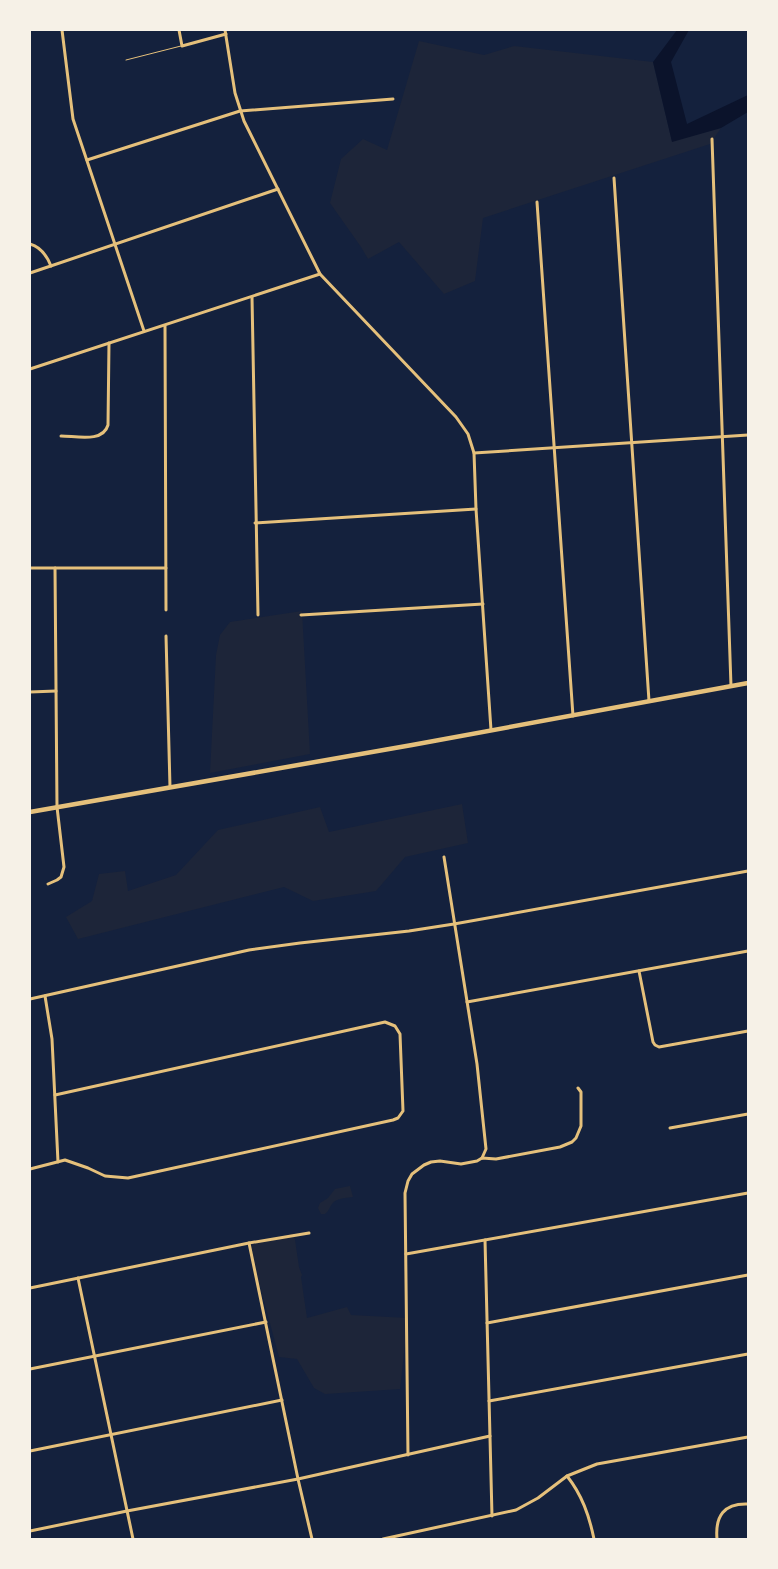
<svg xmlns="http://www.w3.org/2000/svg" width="778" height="1569" font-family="Helvetica,sans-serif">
<rect width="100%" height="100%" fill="#14213d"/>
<g fill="#1d2539">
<path d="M419 41 484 55 514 46 653 62 672 141 721 128 710 144 483 218 475 281 444 294 399 242 368 259 361 247 330 203 341 159 363 139 387 150Z"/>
<path d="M302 611 310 754 210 773 216 655 220 635 230 622Z"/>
<path d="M462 804 468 843 405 857 376 891 313 901 284 887 78 939 66 917 92 901 99 874 125 871 128 891 176 875 218 830 320 807 329 832Z"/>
<path d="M350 1186 353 1197C346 1198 336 1198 332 1204 329 1208 329 1211 325 1214H321L318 1208 320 1203 328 1198 335 1189Z"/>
<path d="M294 1233 299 1267 302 1275 301 1277 307 1318 347 1307 351 1315 408 1318 400 1389 325 1394 314 1388 297 1359 279 1357 260 1286 251 1245Z"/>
</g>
<path fill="#0b132b" d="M677 30H689L671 62 687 124 748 95V112L721 128 672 142 653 62Z"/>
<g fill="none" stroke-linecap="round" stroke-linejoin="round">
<path stroke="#e5c07b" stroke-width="1" d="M126 60 181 46"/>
<g stroke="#e5c07b" stroke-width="3">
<path d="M62 30 73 119 144 331"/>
<path d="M179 30 182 46 226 34"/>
<path d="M225 30 235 93 244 121 320 274 456 417 468 434 474 453 476 509 491 730"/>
<path d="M712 139 731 686"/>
<path d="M87 160 240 111 393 99"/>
<path d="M614 178 649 701"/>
<path d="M537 202 573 716"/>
<path d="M30 244C41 247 47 256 51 266"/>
<path d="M30 273 278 189"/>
<path d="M252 297 258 615"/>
<path d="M165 326 166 610"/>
<path d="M30 369 320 274"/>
<path d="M61 436C76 436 103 443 108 425L109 343"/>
<path d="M474 453 748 435"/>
<path d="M255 523 476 509"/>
<path d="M30 568H166"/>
<path d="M301 615 483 604"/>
<path d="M166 636 170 787"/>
<path d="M30 692 56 691"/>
<path d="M444 857 477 1064 486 1149 482 1158"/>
<path d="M48 884 57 880 61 877 64 867 57 807 55 568"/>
<path d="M639 971 653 1042 655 1045 659 1047 748 1031"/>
<path d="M45 996 52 1039 58 1162"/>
<path d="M30 999 249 950 300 943 409 931 454 924 748 871"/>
<path d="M467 1002 748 951"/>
<path d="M670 1128 748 1114"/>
<path d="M30 1169 65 1160 88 1168 105 1176 128 1178 393 1120 398 1118 403 1111 400 1034 395 1026 385 1022 55 1095"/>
<path d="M485 1240 492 1516"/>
<path d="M249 1243 298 1479 312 1539"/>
<path d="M406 1254 748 1193"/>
<path d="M78 1278 133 1539"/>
<path d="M30 1288 249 1243 309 1233"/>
<path d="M487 1323 748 1275"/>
<path d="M30 1369 266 1322"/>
<path d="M489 1401 748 1354"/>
<path d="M30 1451 282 1400"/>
<path d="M408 1455 405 1193 408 1181 412 1174 424 1165 431 1162 440 1161 461 1164 477 1161 482 1158 496 1159 560 1147 572 1142 576 1138 581 1126V1092L578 1088"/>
<path d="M567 1476C582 1495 589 1515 594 1539"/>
<path d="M30 1531 127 1511 298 1479 490 1436"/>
<path d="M383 1539 516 1510 538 1498 567 1476 597 1464 748 1437"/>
<path d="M717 1539C715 1516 724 1503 748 1504"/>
</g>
<path stroke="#e5c07b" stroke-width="4.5" d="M30 812 412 745 748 683"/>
</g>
<rect width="778" height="1569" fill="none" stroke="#f6f1e7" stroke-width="62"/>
</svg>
